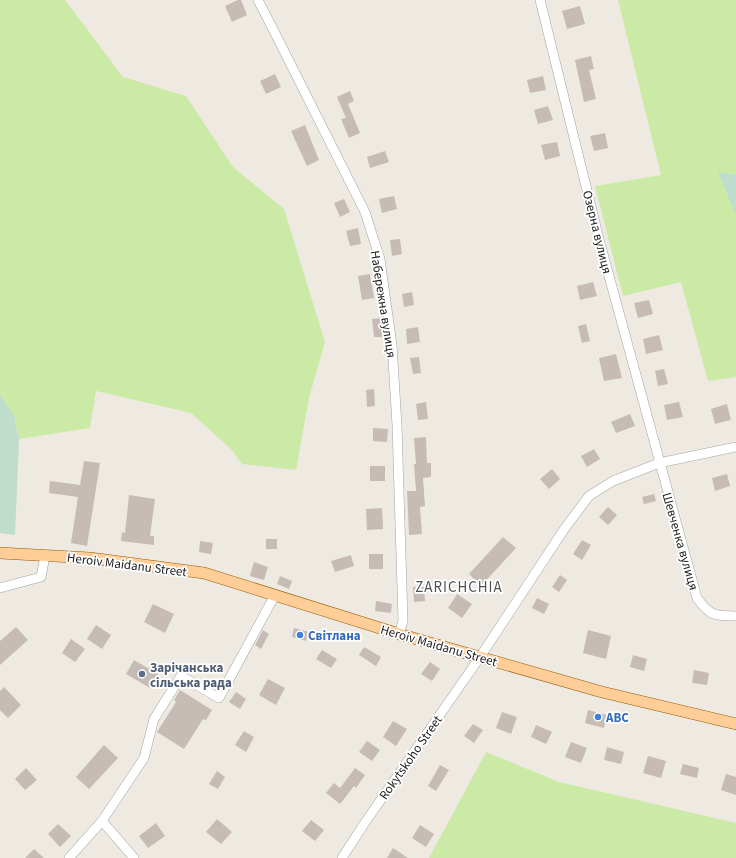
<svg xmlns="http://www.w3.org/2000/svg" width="736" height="858" font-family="'Source Sans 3',sans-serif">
<rect width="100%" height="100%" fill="#eeeae2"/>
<g fill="#cbeaa6">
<path d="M0 0H65L123 77 186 96 233 167 284 209 325 342 309 398 296 470 242 464 231 449 191 413 96 391 90 428 19 439 14 416 0 395Z"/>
<path d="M618 0H736V377L708 381 681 282 623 296 595 186 661 175Z"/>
<path d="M486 752 559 782 736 823V858H429Z"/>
</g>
<g fill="#beddcd">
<path d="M718 172 736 175V215Z"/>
<path d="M0 395 14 416 19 439 15 535 0 533Z"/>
</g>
<g fill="#c6bcb5">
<path d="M238 0H241L247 15 232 22 225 6Z"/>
<path d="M580 6 585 24 567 29 562 11Z"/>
<path d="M591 56 594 69 589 70 596 99 584 102 575 60Z"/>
<path d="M275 74 281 87 266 94 260 81Z"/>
<path d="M543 76 546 90 530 93 527 80Z"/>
<path d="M350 91 354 101 348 104 360 133 349 138 341 119 346 118 337 97Z"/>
<path d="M548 106 553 120 538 124 534 110Z"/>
<path d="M305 125 319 160 307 166 291 131Z"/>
<path d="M605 133 608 148 594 151 590 136Z"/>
<path d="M557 142 560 156 545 160 541 145Z"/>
<path d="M385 151 389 162 370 168 367 157Z"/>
<path d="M394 196 397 209 382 213 379 199Z"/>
<path d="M344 199 350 212 340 217 334 203Z"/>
<path d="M358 228 361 244 350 246 346 231Z"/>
<path d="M400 239 402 254 392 256 390 240Z"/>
<path d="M370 274 374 298 362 300 358 276Z"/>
<path d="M593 282 597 296 580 300 577 286Z"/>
<path d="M412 292 414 305 404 307 402 294Z"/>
<path d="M649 300 653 314 638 318 634 303Z"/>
<path d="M381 318 383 337H374L372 319Z"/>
<path d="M586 324 590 341 582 343 578 326Z"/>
<path d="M418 327 420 342 407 344 406 329Z"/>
<path d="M659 335 663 350 646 354 643 339Z"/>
<path d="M616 354 622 378 604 381 599 358Z"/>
<path d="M419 357 421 373 413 374 410 358Z"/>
<path d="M664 369 668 384 658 386 655 371Z"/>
<path d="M374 389 375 406 367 407 366 390Z"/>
<path d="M426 402 428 419 418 420 416 404Z"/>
<path d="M679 402 683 417 667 420 664 405Z"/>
<path d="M727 404 731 420 715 424 711 409Z"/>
<path d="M630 414 635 426 616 433 611 422Z"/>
<path d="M373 428 388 429 387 442 373 441Z"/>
<path d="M426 437 427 463H431V477L423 478 425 506 420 507 422 534 409 535 407 491H416L414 464H416L414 438Z"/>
<path d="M594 449 600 459 587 467 581 456Z"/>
<path d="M84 461 100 463 87 546 71 543 78 497 49 493 50 481 80 485Z"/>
<rect x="370" y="466" width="15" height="15"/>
<path d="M552 469 560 479 549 489 540 479Z"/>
<path d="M727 474 730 486 715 491 712 478Z"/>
<path d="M654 494 656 501 644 504 642 497Z"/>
<path d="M129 495 155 499 150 536H154V545L121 541 122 532 125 533Z"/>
<path d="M608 507 617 515 608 525 599 517Z"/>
<path d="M382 508 383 529 367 530 366 509Z"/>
<path d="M503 537 516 548 481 586 469 574Z"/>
<rect x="266" y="539" width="11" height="10"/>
<path d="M582 540 591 545 582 560 573 554Z"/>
<path d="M200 541 213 543 211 554 199 552Z"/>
<rect x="369" y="554" width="14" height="15"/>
<path d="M351 555 354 566 335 572 331 561Z"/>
<path d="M254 562 268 567 264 580 250 576Z"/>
<path d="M560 575 567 580 559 592 552 587Z"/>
<path d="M280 576 292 581 289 589 277 584Z"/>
<path d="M413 587H424L425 601 414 602Z"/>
<path d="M457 594 472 604 462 618 448 608Z"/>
<path d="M537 598 549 604 544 614 532 608Z"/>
<path d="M376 601 392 604 391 613 375 611Z"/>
<path d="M153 604 174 614 165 633 144 622Z"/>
<path d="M96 625 111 635 102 649 87 639Z"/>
<path d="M16 627 28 640 0 665V641Z"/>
<path d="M294 628 309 632 306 641 292 637Z"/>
<path d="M263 630 269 634 261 649 255 645Z"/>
<path d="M588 630 611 636 606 659 583 653Z"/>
<path d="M71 639 85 649 75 662 62 653Z"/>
<path d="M364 647 381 657 376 666 359 655Z"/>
<path d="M322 650 337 659 331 668 316 659Z"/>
<path d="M633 655 647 659 644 671 630 667Z"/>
<path d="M134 660 158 674 150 688 126 674Z"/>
<path d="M430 662 440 669 432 681 421 674Z"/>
<path d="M694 670 709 673 707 685 692 683Z"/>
<path d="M268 679 285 688 276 705 259 695Z"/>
<path d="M4 687 21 705 8 718 0 710V691Z"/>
<path d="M180 690 212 710 206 720 203 719 184 749 157 732 176 702 174 700Z"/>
<path d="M236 692 246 699 240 709 229 702Z"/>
<path d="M588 710 607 715 604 728 585 723Z"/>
<path d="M502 712 517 717 511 734 496 728Z"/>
<path d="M393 721 407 729 396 746 383 737Z"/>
<path d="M473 724 483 730 474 743 464 736Z"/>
<path d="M536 725 552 732 546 744 531 737Z"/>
<path d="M244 731 254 737 246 752 235 745Z"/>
<path d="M367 741 380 750 372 761 359 752Z"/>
<path d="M571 742 587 748 581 763 565 757Z"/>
<path d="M104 745 118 758 89 789 76 777Z"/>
<path d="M607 747 624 752 621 764 604 760Z"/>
<path d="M648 756 666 761 661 778 643 773Z"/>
<path d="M683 764 699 768 697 778 680 774Z"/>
<path d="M440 765 449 770 436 791 428 786Z"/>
<path d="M26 768 37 780 25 790 15 779Z"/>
<path d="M355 768 365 775 356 788 354 786 340 804 326 793 334 783 340 788Z"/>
<path d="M217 771 225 777 218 789 209 784Z"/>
<path d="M726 774 736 777V795L721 790Z"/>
<path d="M217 819 232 832 221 844 206 832Z"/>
<path d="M311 820 324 830 315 841 302 831Z"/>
<path d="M156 823 165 836 148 848 139 836Z"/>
<path d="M58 824 71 836 60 847 48 834Z"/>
<path d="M420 825 434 834 426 847 412 838Z"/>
<path d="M393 848 408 858H387Z"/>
<path d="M34 849 44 858H25Z"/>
</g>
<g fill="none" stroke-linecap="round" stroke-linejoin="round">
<defs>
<g id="minor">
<path d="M258 0 278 39 365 212 380 259 392 345 397 425 403 621 399 634"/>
<path d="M540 0 600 243 697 598C710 616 715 616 736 616"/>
<path d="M0 588 41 577 45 556"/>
<path d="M102 821 134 858"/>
<path d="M69 858 102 821 144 758 154 719 181 676 219 698 275 595"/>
<path d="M342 858 364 824 480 657 565 528 589 496 613 481 659 463 736 447"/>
</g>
<path id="major" d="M0 553 90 558 204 573 399 634 602 692 736 724"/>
</defs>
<use href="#minor" stroke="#a4a4a4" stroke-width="10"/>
<use href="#major" stroke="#955d00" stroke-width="12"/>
<use href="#minor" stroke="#fff" stroke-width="9"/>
<use href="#major" stroke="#fecd98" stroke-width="11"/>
</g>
<g fill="#3f7fe0" stroke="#fff" stroke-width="1.5">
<circle cx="300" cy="635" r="4"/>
<circle cx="598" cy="717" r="4"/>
</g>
<circle fill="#5c6f8a" stroke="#fff" stroke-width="1.5" cx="142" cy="674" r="4"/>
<g text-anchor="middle" stroke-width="3.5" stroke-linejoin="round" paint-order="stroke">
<g font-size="13" fill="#1d1d1d" stroke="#fff">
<text transform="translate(598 232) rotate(76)" y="5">Озерна вулиця</text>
<text transform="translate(384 304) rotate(81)" y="5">Набережна вулиця</text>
<text transform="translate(681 541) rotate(74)" y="5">Шевченка вулиця</text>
<text transform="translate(127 564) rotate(7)" y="5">Heroiv Maidanu Street</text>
<text transform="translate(439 645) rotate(16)" y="5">Heroiv Maidanu Street</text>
<text transform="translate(410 757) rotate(-55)" y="5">Rokytskoho Street</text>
</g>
<g font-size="13" font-weight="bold" fill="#366cbe" stroke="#fff" text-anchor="start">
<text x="308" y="640">Світлана</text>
<text x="606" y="722">ABC</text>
</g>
<g font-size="13" font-weight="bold" fill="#4e5e75" stroke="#fff" text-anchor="start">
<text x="150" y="672">Зарічанська<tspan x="150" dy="15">сільська рада</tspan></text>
</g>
<g font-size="15" letter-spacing="1" fill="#505050" stroke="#fff">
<text x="459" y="592">ZARICHCHIA</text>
</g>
</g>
</svg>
